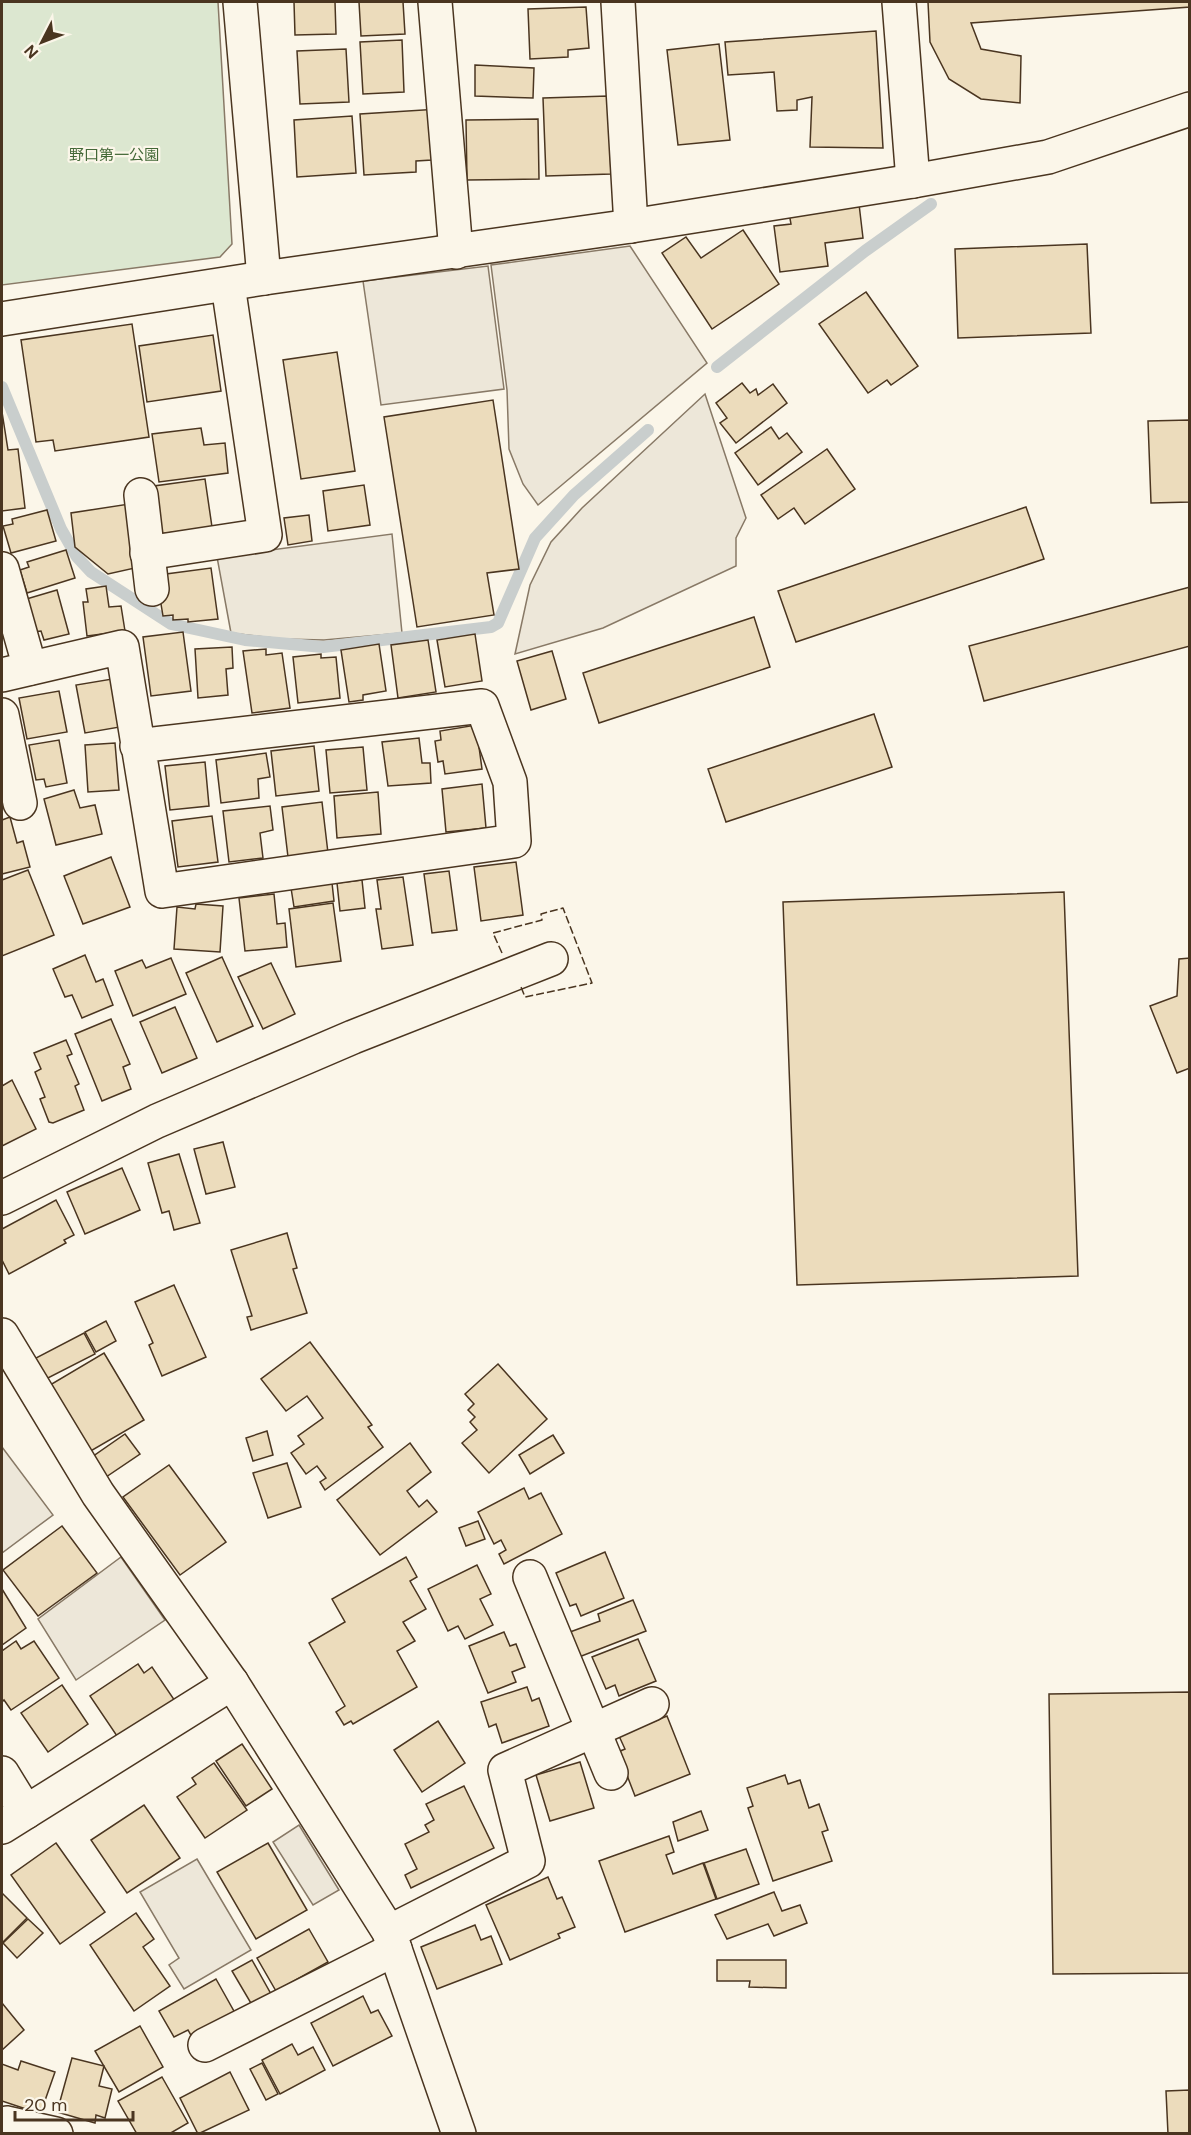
<svg xmlns="http://www.w3.org/2000/svg" width="1191" height="2135" font-family="'DM Sans','Noto Sans JP',sans-serif">
<rect width="100%" height="100%" fill="#fbf6e9"/>
<path fill="#dce7d0" stroke="#887966" stroke-width="1.5" d="M2 2H218L232 244 220 257 2 285Z"/>
<g fill="#ede7d9" stroke="#887966" stroke-width="1.5">
<path d="M630 246 707 363 538 505 523 484 509 449 507 390 491 265Z"/>
<path d="M488 266 504 389 381 405 363 281Z"/>
<path d="M705 394 746 518 736 538V566L603 628 515 654 530 585 551 542 582 508Z"/>
<path d="M392 534 402 633 324 640 283 639 231 633 217 557Z"/>
<path d="M2 1447 53 1515 2 1553Z"/>
<path d="M121 1557 165 1620 76 1680 38 1619Z"/>
<path d="M299 1825 339 1890 313 1905 273 1842Z"/>
<path d="M197 1859 251 1950 184 1989 169 1965 179 1958 140 1892Z"/>
</g>
<g fill="none" stroke-linecap="round" stroke-linejoin="round">
<g stroke="#c9cecd" stroke-width="12">
<path d="M717 367 865 251 931 204"/>
<path d="M2 387 61 529 77 557 91 572 171 624 245 640 323 647 491 627 498 623 535 538 574 495 648 430"/>
</g>
</g>
<g fill="#ecdcbc" stroke="#4a3520" stroke-width="1.5">
<path d="M294 2H335L336 34 295 35Z"/>
<path d="M359 2H403L405 34 361 36Z"/>
<path d="M928 2H1190V7L971 23 981 49 1021 56 1020 103 981 99 949 79 930 42Z"/>
<path d="M586 7 589 48 568 50V57L530 59 528 9Z"/>
<path d="M876 31 883 148 810 147 812 97 797 100V110L777 111 774 72 728 75 725 42Z"/>
<path d="M402 40 404 92 363 94 360 42Z"/>
<path d="M719 44 730 140 678 145 667 50Z"/>
<path d="M346 49 349 102 300 104 297 51Z"/>
<path d="M475 65 534 68 533 98 475 96Z"/>
<path d="M608 96 611 174 546 176 543 98Z"/>
<path d="M439 109 431 147 432 160 416 161V172L364 175 360 114Z"/>
<path d="M352 116 356 173 297 177 294 120Z"/>
<path d="M538 119 539 179 467 180 466 120Z"/>
<path d="M859 204 863 238 825 243 828 266 780 272 774 226 791 224 789 213Z"/>
<path d="M743 230 779 284 712 329 662 253 686 237 701 258Z"/>
<path d="M1087 244 1091 333 958 338 955 249Z"/>
<path d="M866 292 918 366 891 385 887 380 868 393 819 324Z"/>
<path d="M132 324 149 437 55 451 53 440 36 442 21 340Z"/>
<path d="M213 335 221 391 147 402 139 346Z"/>
<path d="M337 352 355 471 301 479 283 360Z"/>
<path d="M742 383 750 393 756 389 758 395 773 384 787 403 736 443 720 423 727 418 716 403Z"/>
<path d="M493 400 519 569 487 573 494 615 417 627 384 417Z"/>
<path d="M2 412 8 450 18 449 25 508 2 511Z"/>
<path d="M1190 420V502L1151 503 1148 421Z"/>
<path d="M771 427 779 439 787 433 802 452 758 485 735 453Z"/>
<path d="M201 428 204 445 225 443 228 473 159 482 152 434Z"/>
<path d="M827 449 855 489 805 524 794 508 778 519 761 495Z"/>
<path d="M205 479 212 527 160 534 154 486Z"/>
<path d="M364 485 370 525 328 531 323 491Z"/>
<path d="M129 504 135 568 108 574 75 547 71 513Z"/>
<path d="M1026 507 1044 559 796 642 778 591Z"/>
<path d="M47 510 56 541 11 553 3 526 13 524 12 519Z"/>
<path d="M309 515 312 541 288 545 284 518Z"/>
<path d="M66 550 75 578 27 593 20 570 29 567 27 562Z"/>
<path d="M211 568 218 619 188 622V619L173 620V615L163 616 158 586 166 574Z"/>
<path d="M106 586 109 607 121 606 125 631 87 636 83 602H88L86 589Z"/>
<path d="M1190 587V646L984 701 969 646Z"/>
<path d="M57 590 69 634 44 640 41 631 32 632 23 600Z"/>
<path d="M754 617 770 667 599 723 583 673Z"/>
<path d="M183 632 191 691 151 696 143 637Z"/>
<path d="M475 634 482 681 445 687 437 640Z"/>
<path d="M428 640 436 692 398 698 391 645Z"/>
<path d="M379 644 386 691 363 695V700L349 702 341 650Z"/>
<path d="M232 647 233 668 226 669 228 695 198 698 195 649Z"/>
<path d="M266 649V655L282 653 290 708 252 713 243 651Z"/>
<path d="M552 651 566 699 531 710 517 661Z"/>
<path d="M321 654V658L336 657 340 698 298 703 293 657Z"/>
<path d="M112 679 120 727 85 733 76 685Z"/>
<path d="M59 691 67 732 27 739 19 698Z"/>
<path d="M874 714 892 767 726 822 708 769Z"/>
<path d="M476 725 482 769 445 774 443 761 438 762 435 741 441 740 440 731Z"/>
<path d="M419 738 422 763H430L431 783 388 786 382 742Z"/>
<path d="M59 740 67 783 46 787 44 779 36 780 29 745Z"/>
<path d="M115 743 119 790 88 792 85 745Z"/>
<path d="M314 746 319 791 276 796 271 751Z"/>
<path d="M363 747 367 790 330 793 326 750Z"/>
<path d="M266 753 270 777 258 779 259 798 221 803 216 760Z"/>
<path d="M205 762 209 806 170 810 165 766Z"/>
<path d="M482 784 486 828 446 832 442 789Z"/>
<path d="M74 790 80 808 95 805 102 834 56 845 44 799Z"/>
<path d="M378 792 381 834 337 838 334 796Z"/>
<path d="M322 802 328 853 288 857 282 807Z"/>
<path d="M270 806 273 830 260 833 263 858 229 862 223 811Z"/>
<path d="M212 816 218 862 178 867 172 821Z"/>
<path d="M10 817 17 843 23 841 30 867 2 874V820Z"/>
<path d="M111 857 130 907 83 924 64 876Z"/>
<path d="M516 862 523 915 481 921 474 867Z"/>
<path d="M28 870 54 935 2 956V880Z"/>
<path d="M449 871 457 930 432 933 424 874Z"/>
<path d="M403 877 413 945 382 949 376 909H381L377 880Z"/>
<path d="M362 880 365 908 340 911 337 883Z"/>
<path d="M332 883 334 901 294 907 291 888Z"/>
<path d="M1064 892 1078 1276 797 1285 783 902Z"/>
<path d="M274 894 277 924 285 923 287 947 245 951 239 898Z"/>
<path d="M333 903 341 961 296 967 289 909Z"/>
<path d="M196 904 223 906 220 952 174 949 177 907 195 909Z"/>
<path d="M85 955 96 982 103 979 113 1005 82 1018 72 995 65 997 53 969Z"/>
<path d="M222 957 253 1026 217 1042 186 973Z"/>
<path d="M171 958 186 994 133 1016 115 971 142 960 146 968Z"/>
<path d="M1190 958V1068L1177 1073 1150 1006 1177 996 1179 959Z"/>
<path d="M271 963 295 1014 263 1029 238 977Z"/>
<path d="M175 1007 197 1058 162 1073 140 1022Z"/>
<path d="M111 1019 130 1064 123 1067 131 1089 102 1101 75 1034Z"/>
<path d="M66 1040 72 1054 67 1056 79 1084 75 1086 84 1110 53 1123 49 1122 40 1099 45 1097 35 1072 41 1069 34 1053Z"/>
<path d="M12 1080 36 1129 2 1146V1086Z"/>
<path d="M223 1142 235 1187 206 1194 194 1149Z"/>
<path d="M179 1154 200 1223 174 1230 169 1211 162 1213 148 1163Z"/>
<path d="M122 1168 140 1210 85 1234 67 1192Z"/>
<path d="M56 1200 74 1235 64 1240 66 1243 9 1274 2 1260V1229Z"/>
<path d="M287 1233 297 1268 293 1269 307 1313 251 1330 247 1317 252 1316 231 1250Z"/>
<path d="M174 1285 206 1357 162 1376 149 1345 153 1343 135 1302Z"/>
<path d="M106 1321 116 1341 96 1352 85 1332Z"/>
<path d="M84 1333 95 1354 44 1380 34 1359Z"/>
<path d="M310 1342 372 1425 368 1427 383 1447 325 1490 320 1482 326 1478 317 1466 306 1474 291 1453 304 1444 298 1436 323 1418 307 1396 286 1411 261 1379Z"/>
<path d="M104 1353 144 1420 89 1452 50 1385Z"/>
<path d="M498 1364 547 1419 489 1473 462 1443 477 1430 470 1422 475 1417 468 1410 474 1404 465 1394Z"/>
<path d="M267 1431 273 1455 253 1461 246 1438Z"/>
<path d="M125 1434 140 1454 106 1477 92 1457Z"/>
<path d="M553 1435 564 1453 530 1474 519 1455Z"/>
<path d="M410 1443 431 1472 407 1491 419 1507 427 1500 437 1512 380 1555 337 1500Z"/>
<path d="M287 1463 301 1507 268 1518 253 1473Z"/>
<path d="M169 1465 226 1542 180 1575 123 1497Z"/>
<path d="M524 1488 529 1499 541 1493 562 1534 504 1564 499 1554 506 1550 501 1540 494 1544 478 1512Z"/>
<path d="M478 1521 485 1539 466 1546 459 1528Z"/>
<path d="M62 1526 97 1573 38 1616 3 1570Z"/>
<path d="M605 1552 624 1598 581 1616 576 1604 570 1606 556 1573Z"/>
<path d="M406 1557 417 1577 410 1581 426 1609 403 1622 415 1641 397 1651 417 1687 353 1724 351 1721 344 1725 336 1712 345 1706 309 1643 345 1622 332 1599Z"/>
<path d="M477 1565 491 1594 480 1599 493 1625 465 1639 458 1626 448 1631 428 1589Z"/>
<path d="M2 1589 26 1628 2 1645Z"/>
<path d="M633 1600 646 1631 579 1657 570 1632 600 1621 598 1614Z"/>
<path d="M504 1632 510 1646 516 1644 525 1667 512 1672 516 1682 488 1693 469 1646Z"/>
<path d="M638 1639 656 1681 619 1696 615 1685 606 1689 592 1657Z"/>
<path d="M16 1641 21 1649 34 1641 59 1678 11 1710 4 1700 2 1702V1651Z"/>
<path d="M138 1664 144 1673 152 1667 175 1701 119 1739 90 1696Z"/>
<path d="M62 1685 88 1724 48 1752 21 1713Z"/>
<path d="M527 1687 532 1701 539 1698 549 1726 502 1743 496 1724 489 1727 481 1702Z"/>
<path d="M1190 1692V1973L1053 1974 1049 1694Z"/>
<path d="M667 1716 690 1774 635 1796 618 1752 625 1749 619 1736Z"/>
<path d="M438 1721 465 1763 422 1792 394 1750Z"/>
<path d="M242 1744 272 1789 246 1806 216 1761Z"/>
<path d="M580 1762 594 1808 550 1821 536 1775Z"/>
<path d="M214 1763 247 1810 205 1838 177 1797 196 1784 192 1778Z"/>
<path d="M785 1775 788 1784 800 1780 809 1808 819 1804 828 1830 822 1832 832 1861 773 1881 748 1808 753 1806 747 1788Z"/>
<path d="M464 1786 494 1848 411 1888 405 1875 417 1869 405 1844 429 1832 425 1825 434 1820 426 1804Z"/>
<path d="M144 1805 180 1858 127 1893 91 1840Z"/>
<path d="M701 1811 708 1830 678 1841 673 1822Z"/>
<path d="M669 1836 674 1852 666 1855 673 1874 703 1863 716 1899 625 1932 599 1861Z"/>
<path d="M56 1843 105 1912 60 1944 11 1875Z"/>
<path d="M268 1843 307 1910 256 1939 217 1872Z"/>
<path d="M746 1849 759 1884 717 1899 704 1863Z"/>
<path d="M548 1877 557 1899 562 1897 575 1927 558 1934 560 1938 510 1960 486 1905Z"/>
<path d="M774 1892 782 1911 800 1905 807 1923 774 1936 768 1924 727 1939 715 1915Z"/>
<path d="M2 1893 27 1918 3 1942 2 1941Z"/>
<path d="M136 1913 154 1939 143 1947 170 1986 134 2011 90 1945Z"/>
<path d="M28 1919 43 1933 17 1958 3 1943Z"/>
<path d="M475 1925 481 1940 491 1936 502 1964 437 1989 421 1947Z"/>
<path d="M309 1929 328 1962 276 1991 257 1958Z"/>
<path d="M252 1960 271 1994 252 2005 232 1971Z"/>
<path d="M717 1960H786V1988L749 1987 750 1981H717Z"/>
<path d="M216 1979 235 2013 192 2037 188 2030 174 2037 159 2011Z"/>
<path d="M363 1996 371 2013 378 2010 392 2036 333 2066 311 2023Z"/>
<path d="M2 2003 24 2030 2 2050Z"/>
<path d="M140 2026 163 2067 119 2092 95 2051Z"/>
<path d="M292 2044 298 2055 313 2047 325 2070 280 2094 262 2060Z"/>
<path d="M72 2058 104 2066 99 2086 112 2089 105 2118 96 2115 95 2123 57 2112Z"/>
<path d="M21 2061 55 2072 42 2109 34 2107 32 2111 2 2101V2064L18 2070Z"/>
<path d="M262 2063 278 2094 266 2100 250 2069Z"/>
<path d="M230 2072 249 2110 198 2134 180 2098Z"/>
<path d="M162 2077 188 2123 169 2134H137L118 2101Z"/>
<path d="M1190 2090V2134H1168L1166 2091Z"/>
</g>
<g fill="none" stroke-linecap="round" stroke-linejoin="round">
<defs>
<g id="street">
<path d="M240 2 264 278"/>
<path d="M435 2 456 252"/>
<path d="M618 2 631 226"/>
<path d="M899 2 913 181"/>
<path d="M2 319 264 278 631 226 913 181 1048 157 1190 109"/>
<path d="M141 495 152 589"/>
<path d="M147 553 265 535 228 285"/>
<path d="M2 569 30 668"/>
<path d="M2 675 122 647 162 891 514 841 510 782 482 706 137 746"/>
<path d="M2 715 20 803"/>
<path d="M2 1198 157 1121 353 1037 551 959"/>
<path d="M2 1335 98 1494 232 1683 389 1932 459 2134"/>
<path d="M530 1577 611 1773"/>
<path d="M2 1773 26 1812"/>
<path d="M2 1827 232 1683"/>
<path d="M389 1932 528 1861 505 1770 652 1704"/>
<path d="M205 2045 395 1949"/>
<path d="M6 2134 7 2123 56 2134"/>
</g>
</defs>
<use href="#street" stroke="#4a3520" stroke-width="36"/>
<use href="#street" stroke="#fbf6e9" stroke-width="33"/>
<path stroke="#4a3520" stroke-width="1.5" stroke-dasharray="8 3" stroke-linecap="butt" d="M502 953 493 933 542 920 541 914 563 908 592 983 525 997 521 987"/>
</g>
<g text-anchor="middle" stroke-width="4.5" stroke-linejoin="round" paint-order="stroke">
<g font-size="15" fill="#436837" stroke="#fbf6e9">
<text x="114" y="160">野口第一公園</text>
</g>
</g>
<rect width="1191" height="2135" fill="none" stroke="#4a3520" stroke-width="6"/>
<g transform="translate(42 42) rotate(228)" stroke="#fbf6e9" stroke-width="4.5" paint-order="stroke">
<path d="M0-4.5L10 22L0 15L-10 22Z" fill="#4a3520"/>
<text y="-9" font-size="16" font-weight="bold" text-anchor="middle" fill="#4a3520">N</text>
</g>
<path d="M15 2111v9h118v-9" fill="none" stroke="#4a3520" stroke-width="3"/>
<text x="24" y="2111" font-size="18" fill="#4a3520" stroke="#fbf6e9" stroke-width="4.5" paint-order="stroke">20 m</text>
</svg>
